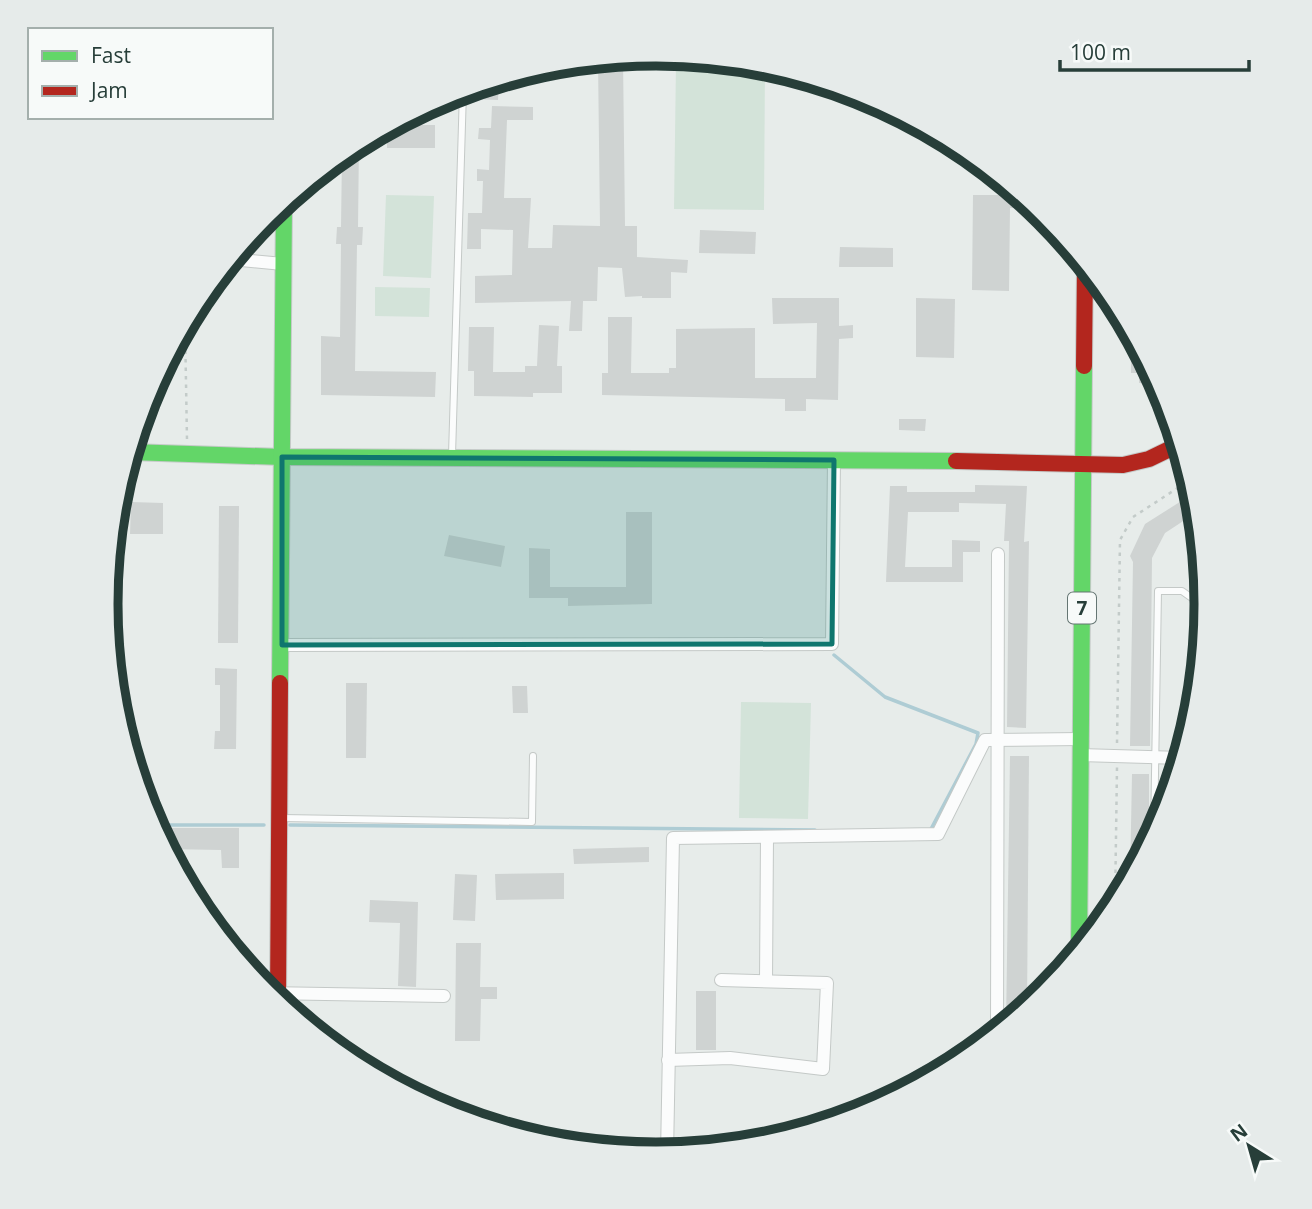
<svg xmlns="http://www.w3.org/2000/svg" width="1312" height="1209" font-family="'Open Sans',sans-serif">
<rect width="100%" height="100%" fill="#e7ecea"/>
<g fill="#d3e3d9">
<path d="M676 63 765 65 764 210 674 209Z"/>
<path d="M386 195 434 196 431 278 383 276Z"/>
<path d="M375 287 430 288 429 317 375 316Z"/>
<path d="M741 702 811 703 808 819 739 818Z"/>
</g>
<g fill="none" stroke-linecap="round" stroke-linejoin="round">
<g stroke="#aeccd4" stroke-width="3.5">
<path d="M834 655 885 697 978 733 976 744 931 829"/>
<path d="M153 825H264"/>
<path d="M290 825 815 830"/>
</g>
</g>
<g fill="#cfd3d2">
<path d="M623 58 625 226H637V257L688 260 687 273 671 272V298H642V296L625 297 622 268 598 267 597 301H583L582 331H569L571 301 475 303V276L512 275 513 230 481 229V249H467L468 213H482L483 181H477V169L489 170 490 140 478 139 479 128H491L492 106 533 107V120H507L504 198H531L528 248H552L553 225 600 226 598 60Z"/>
<path d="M499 80 498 100 471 99 472 88Z"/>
<path d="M392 125H435V148H387V127Z"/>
<path d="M359 142 358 227H363L362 245H357L355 371 436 372 435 397 321 395V336L340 337 341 244H336L337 227H341L342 154Z"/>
<path d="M1011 187 1036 208H1010L1009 291 972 290 973 195H1011Z"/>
<path d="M700 230 756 232 755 254 699 253Z"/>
<path d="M840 247 893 248V267H839Z"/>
<path d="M772 298H839V326L853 325V338L839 339 838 400 806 399V411H785V399L602 395V373H608V317H632L631 373H669V368H676V329L755 328V378H816L817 323 773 324Z"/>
<path d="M916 298 955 299 954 358 916 357Z"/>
<path d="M539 325 559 326 557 366H562V393H533V397L474 396V371H468L469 327H494L493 372H525V366H537Z"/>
<path d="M1131 331 1159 384 1139 383V373H1131Z"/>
<path d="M899 419H926L925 431 899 430Z"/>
<path d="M975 485 1027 486 1024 542 1029 541 1026 728 1007 727 1009 541H1004L1006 504 959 503V512H908L905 567H952V540L980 541V552H963V582H886L890 486H907V492H975Z"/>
<path d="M1194 493 1197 512 1165 533 1152 558 1150 746H1130L1133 562 1130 556 1145 524Z"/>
<path d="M131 502 163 503V534H130Z"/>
<path d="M219 506H239L238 643H218Z"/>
<path d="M626 512H652V604L568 606V598H529V548L550 549V587H626Z"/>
<path d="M449 535 505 546 501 567 444 556Z"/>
<path d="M215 668 237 669 236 749H214L215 731H220V685H215Z"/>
<path d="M346 683H367L366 758H346Z"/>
<path d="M512 686H527L528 713H513Z"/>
<path d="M1010 756H1029L1027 1009 1006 1025Z"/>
<path d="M1132 774H1149V838L1130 879Z"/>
<path d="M155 828H239V868H222L221 850 166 849Z"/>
<path d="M649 847V862L574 864 573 849Z"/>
<path d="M564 873V899L496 900 495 874Z"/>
<path d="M455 874 477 875 475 921 453 920Z"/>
<path d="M370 900 418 902 416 987 398 986 400 923 369 922Z"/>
<path d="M456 943H481L480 987H497V999H481L480 1041H455Z"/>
<rect x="696" y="991" width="20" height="59"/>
</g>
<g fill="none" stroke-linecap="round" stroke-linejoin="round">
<defs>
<g id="lane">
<path d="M452 455 463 91"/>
<path d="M282 818 532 822 533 756"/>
<path d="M1154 835 1158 591H1182L1206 608"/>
</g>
<g id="street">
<path d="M231 259 283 264"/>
<path d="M282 645 832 644 834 460"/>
<path d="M1080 755 1182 758"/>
<path d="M766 981 767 837"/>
<path d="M266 993 444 996"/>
<path d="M997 1033 998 554"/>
<path d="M668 1060 730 1058 823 1069 827 983 721 980"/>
<path d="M667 1154 673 838 938 834 985 740 1080 739"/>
</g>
<g id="fast">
<path d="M130 452 282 457 956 461"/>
<path d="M280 683 284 202"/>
<path d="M1079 953 1084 366"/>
</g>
<g id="jam">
<path d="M1084 366 1085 263"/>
<path d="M956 461 1123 465 1149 459 1180 444"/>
<path d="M278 1002 280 683"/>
</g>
</defs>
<use href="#lane" stroke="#c4c9c7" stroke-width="8"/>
<use href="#street" stroke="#c4c9c7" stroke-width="14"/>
<use href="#fast" stroke="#c5cac8" stroke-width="18"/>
<use href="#jam" stroke="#c5cac8" stroke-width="18"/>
<g stroke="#c3cbc9" stroke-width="2.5" stroke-dasharray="3.5 5" stroke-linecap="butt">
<path d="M185 325 187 440"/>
<path d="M116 712 123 643"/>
<path d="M1117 743 1120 540 1133 517 1190 480"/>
<path d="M1115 907 1117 767"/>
</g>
<use href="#lane" stroke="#fbfcfc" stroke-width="6"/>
<use href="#street" stroke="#fbfcfc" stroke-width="12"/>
<use href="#fast" stroke="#63d668" stroke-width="16"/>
<use href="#jam" stroke="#b3261e" stroke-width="16"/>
</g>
<path fill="#0f766e" fill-opacity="0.2" stroke="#0f766e" stroke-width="5" stroke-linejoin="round" d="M282 457 834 460 832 644 282 645Z"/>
<g text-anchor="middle" stroke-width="5" stroke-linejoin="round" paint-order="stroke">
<rect fill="#f7faf9" stroke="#657673" stroke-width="2" x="1068" y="592.5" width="28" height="31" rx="5"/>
<g font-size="19" font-weight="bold" fill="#273e39">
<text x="1082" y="615">7</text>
</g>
</g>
<path d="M0 0H1312V1209H0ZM118 604a538 538 0 1 1 1076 0a538 538 0 1 1-1076 0Z" fill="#e6ebea" fill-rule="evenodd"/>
<path fill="none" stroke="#273e39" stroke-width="9" d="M118 604a538 538 0 1 1 1076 0a538 538 0 1 1-1076 0Z"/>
<rect x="28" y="28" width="245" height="91" fill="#f7faf9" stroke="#a4afac" stroke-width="2"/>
<rect x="42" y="51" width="35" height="10" fill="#63d668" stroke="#a4afac" stroke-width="2"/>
<text x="91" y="63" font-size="21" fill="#273e39">Fast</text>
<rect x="42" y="86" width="35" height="10" fill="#b3261e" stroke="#a4afac" stroke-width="2"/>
<text x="91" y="98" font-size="21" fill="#273e39">Jam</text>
<g transform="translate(1249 1146) rotate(323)" stroke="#f7faf9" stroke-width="5" paint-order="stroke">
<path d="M0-5L12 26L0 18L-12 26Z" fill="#273e39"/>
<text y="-10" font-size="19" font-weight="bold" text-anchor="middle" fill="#273e39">N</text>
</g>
<path d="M1060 60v10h189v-10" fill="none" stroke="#273e39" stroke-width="3.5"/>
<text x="1070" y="60" font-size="21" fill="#273e39" stroke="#f7faf9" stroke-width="5" paint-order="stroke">100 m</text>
</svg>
